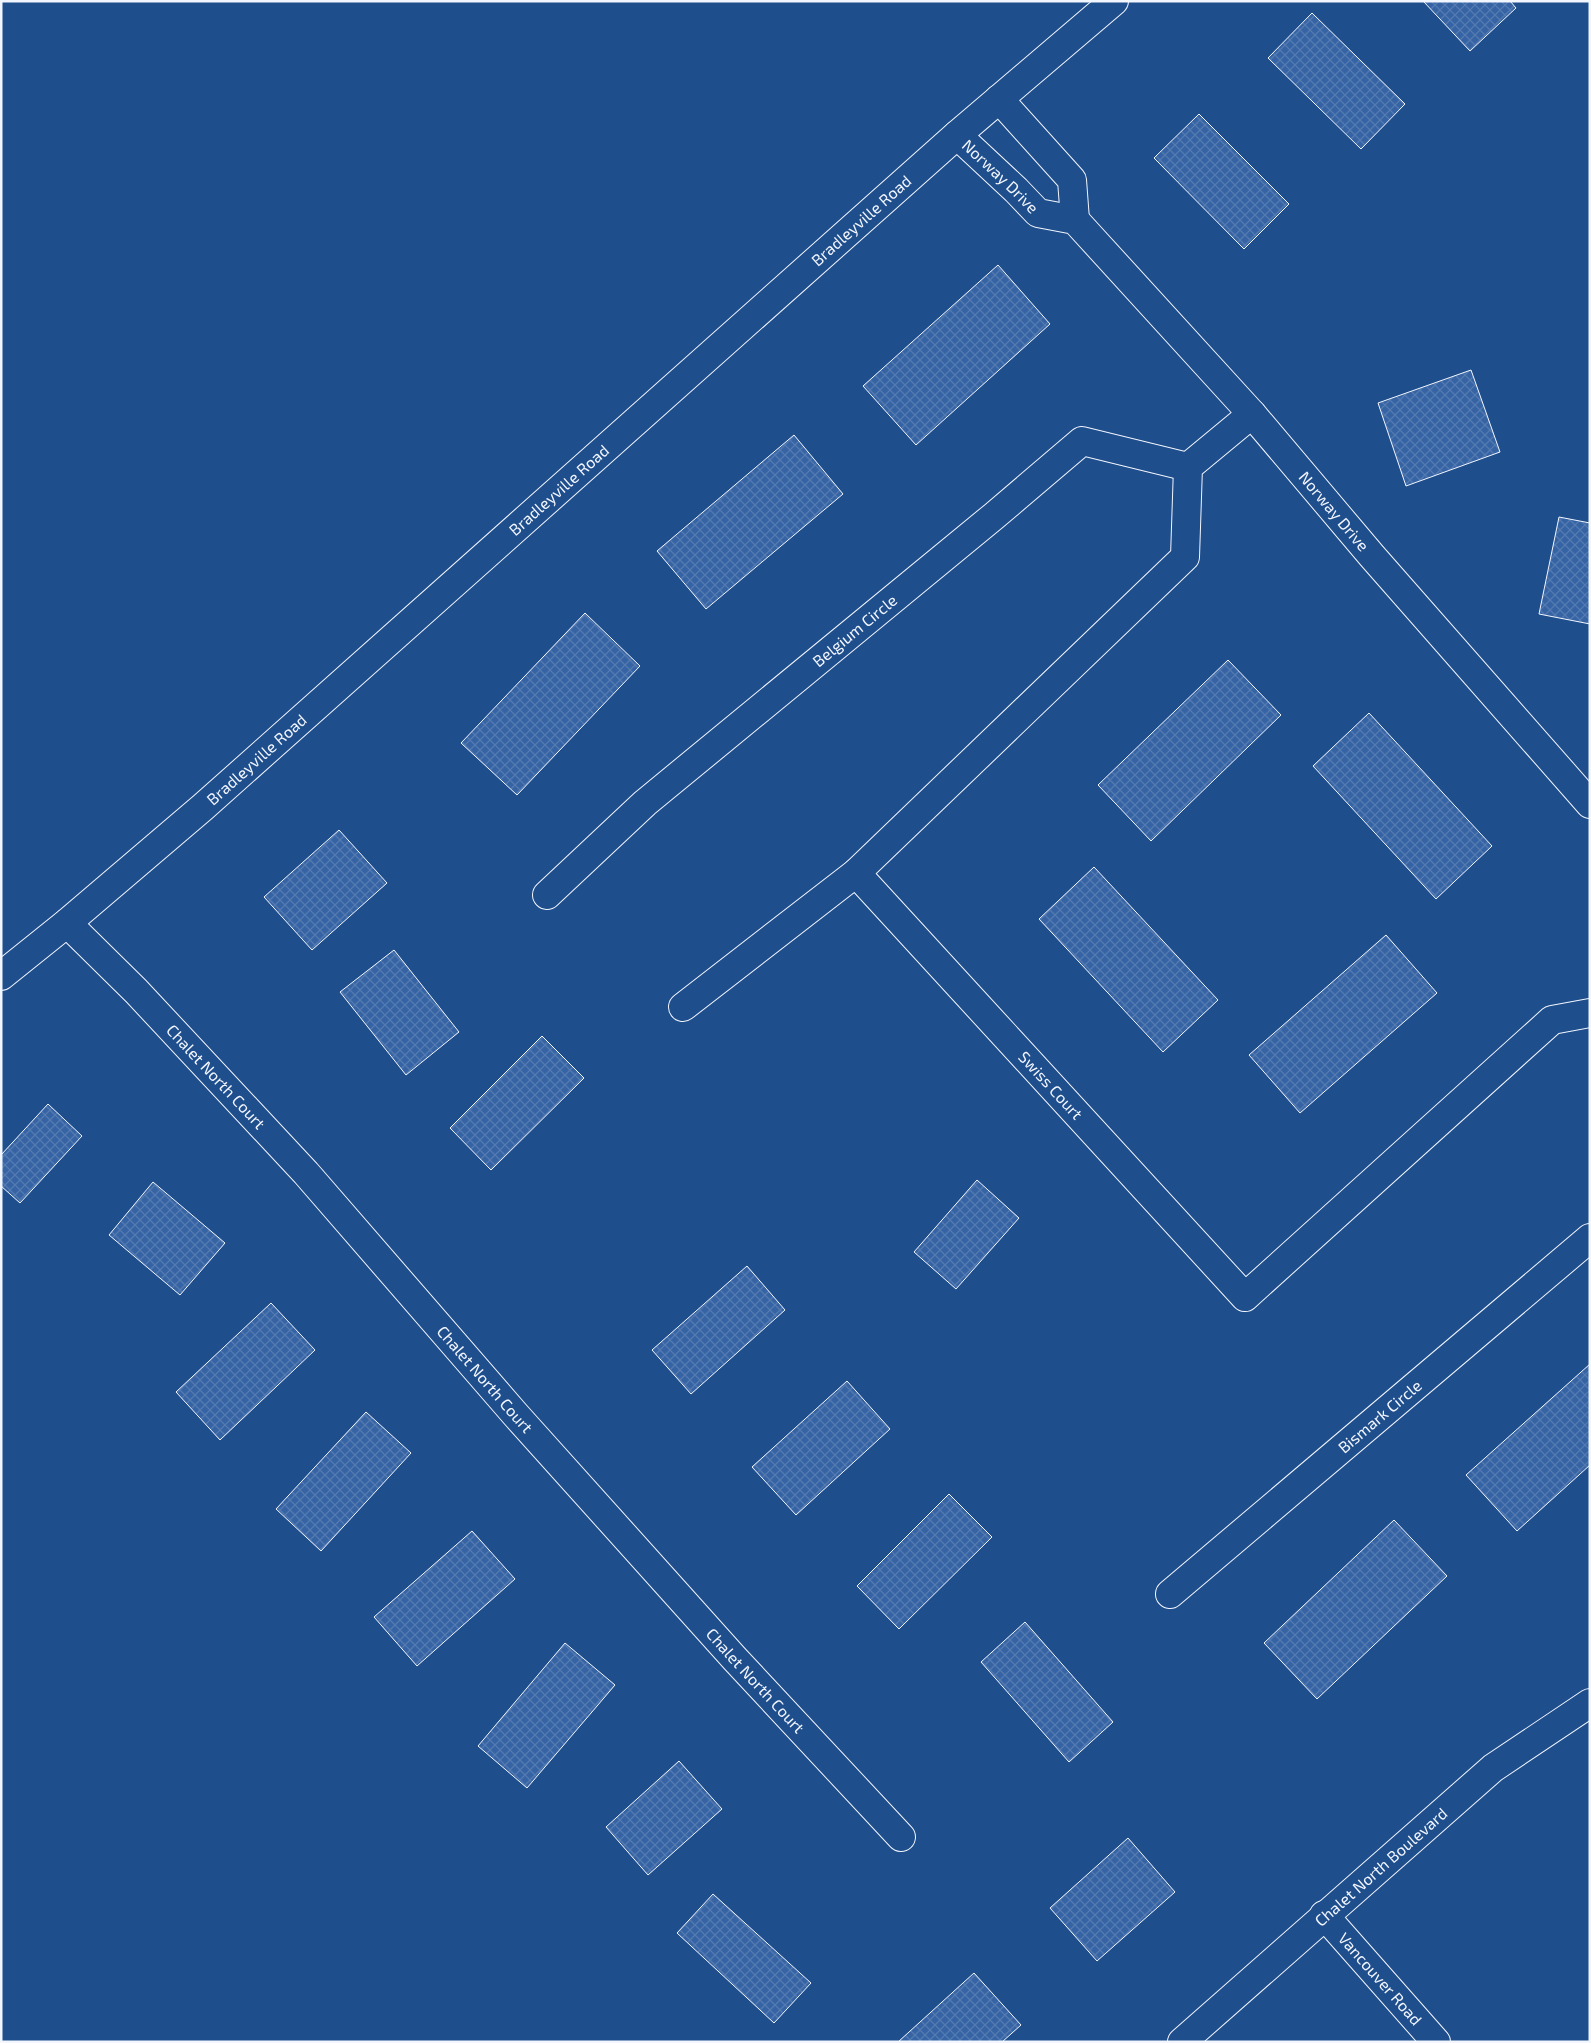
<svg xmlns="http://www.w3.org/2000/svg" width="1591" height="2043" font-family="'Exo 2',sans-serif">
<defs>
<pattern id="building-cross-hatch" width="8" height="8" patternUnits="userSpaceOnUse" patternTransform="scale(1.25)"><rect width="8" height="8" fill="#3563a3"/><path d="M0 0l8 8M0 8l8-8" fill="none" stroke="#537ab1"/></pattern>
</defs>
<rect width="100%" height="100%" fill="#1f4e8c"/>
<g fill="url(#building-cross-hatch)" stroke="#f2f6ff">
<path d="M1423 1H1510L1516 8 1470 51Z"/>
<path d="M1312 13 1405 104 1361 149 1268 58Z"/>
<path d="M1199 114 1289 204 1244 249 1154 158Z"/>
<path d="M998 265 1050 324 916 445 863 386Z"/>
<path d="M1471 370 1500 452 1406 486 1378 403Z"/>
<path d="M794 435 843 494 706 609 657 551Z"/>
<path d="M1559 517 1590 523V624L1539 614Z"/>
<path d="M585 613 640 666 517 795 461 743Z"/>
<path d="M1228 660 1281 715 1151 841 1098 785Z"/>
<path d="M1369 713 1492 846 1436 899 1313 766Z"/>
<path d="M339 830 387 883 312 950 264 897Z"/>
<path d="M1094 867 1218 1000 1163 1052 1039 919Z"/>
<path d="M1386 935 1437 993 1300 1113 1249 1055Z"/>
<path d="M394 950 459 1032 406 1075 340 992Z"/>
<path d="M542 1036 584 1078 491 1170 450 1128Z"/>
<path d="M48 1104 82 1136 20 1203 1 1186V1155Z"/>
<path d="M977 1180 1019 1218 956 1289 914 1252Z"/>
<path d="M153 1182 225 1243 180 1295 109 1235Z"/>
<path d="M747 1266 785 1310 691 1394 652 1350Z"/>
<path d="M271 1303 315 1350 220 1440 176 1392Z"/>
<path d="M1590 1364V1465L1517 1531 1466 1475Z"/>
<path d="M847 1381 890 1429 796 1515 752 1467Z"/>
<path d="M366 1412 411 1453 321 1551 276 1509Z"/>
<path d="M949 1494 992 1537 899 1629 857 1586Z"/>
<path d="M1394 1520 1447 1576 1317 1699 1264 1643Z"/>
<path d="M472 1531 515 1579 417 1666 374 1617Z"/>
<path d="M1025 1622 1113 1722 1069 1762 981 1662Z"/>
<path d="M565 1643 615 1685 527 1788 478 1746Z"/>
<path d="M679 1761 722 1809 648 1875 606 1827Z"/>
<path d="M1128 1838 1175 1892 1097 1961 1050 1908Z"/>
<path d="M713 1894 811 1983 774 2023 677 1933Z"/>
<path d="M974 1973 1021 2025 1002 2042H898Z"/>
</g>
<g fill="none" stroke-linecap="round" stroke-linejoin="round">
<defs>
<g id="minor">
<path d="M999 99 1072 180 1075 220"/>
<path id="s1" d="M957 135 1016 190 1038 213 1075 220 1252 414 1372 556 1590 804"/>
<path id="s2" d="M856 873 1245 1297 1552 1020 1590 1013"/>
<path id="s3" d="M547 895 645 803 994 516 1082 441 1188 467"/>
<path id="s4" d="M67 923 136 991 306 1173 515 1414 735 1659 901 1837"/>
<path id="s5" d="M1 976 67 923 203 807 957 135 1114 1"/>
<path d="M683 1007 856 873 1185 557 1188 467 1252 414"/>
<path id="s6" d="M1170 1594 1590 1238"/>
<path id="s7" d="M1324 1915 1436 2042"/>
<path id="s8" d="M1182 2042 1493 1768 1590 1703"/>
</g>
</defs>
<use href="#minor" stroke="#f2f6ff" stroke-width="30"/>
<use href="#minor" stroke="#1f4e8c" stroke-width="28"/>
</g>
<g text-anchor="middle" stroke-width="4" stroke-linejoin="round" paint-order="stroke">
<g font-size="16" fill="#f2f6ff" stroke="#1f4e8c">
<text dy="6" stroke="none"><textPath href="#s1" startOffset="60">Norway Drive</textPath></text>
<text dy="6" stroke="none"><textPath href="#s5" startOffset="1145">Bradleyville Road</textPath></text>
<text dy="6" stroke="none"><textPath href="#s5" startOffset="740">Bradleyville Road</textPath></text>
<text dy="6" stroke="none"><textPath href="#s1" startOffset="540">Norway Drive</textPath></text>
<text dy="6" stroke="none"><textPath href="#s3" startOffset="406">Belgium Circle</textPath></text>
<text dy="6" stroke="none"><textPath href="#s5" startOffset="335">Bradleyville Road</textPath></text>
<text dy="6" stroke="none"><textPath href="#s4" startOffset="214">Chalet North Court</textPath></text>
<text dy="6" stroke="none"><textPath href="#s2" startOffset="288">Swiss Court</textPath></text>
<text dy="6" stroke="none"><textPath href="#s4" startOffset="619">Chalet North Court</textPath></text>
<text dy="6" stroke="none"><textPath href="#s6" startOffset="275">Bismark Circle</textPath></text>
<text dy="6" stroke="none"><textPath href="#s4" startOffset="1024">Chalet North Court</textPath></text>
<text dy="6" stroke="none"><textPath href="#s8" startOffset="265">Chalet North Boulevard</textPath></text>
<text dy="6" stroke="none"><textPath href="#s7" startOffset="85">Vancouver Road</textPath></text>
</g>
</g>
<rect width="1591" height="2043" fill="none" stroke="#f2f6ff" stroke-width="5"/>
</svg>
